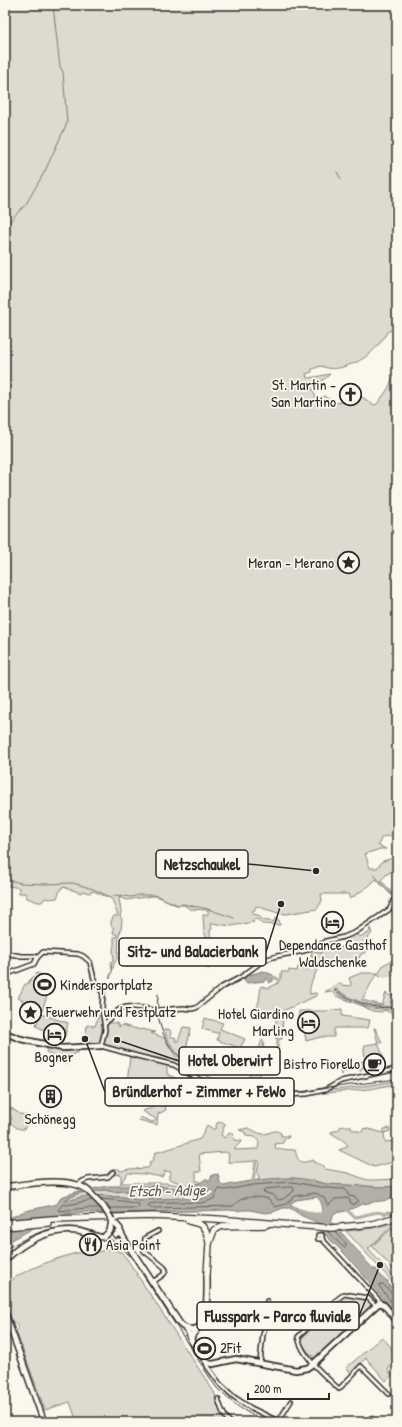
<svg xmlns="http://www.w3.org/2000/svg" width="402" height="1427" font-family="'Patrick Hand',sans-serif">
<rect width="100%" height="100%" fill="#fbf7ec"/>
<filter id="ink" filterUnits="userSpaceOnUse"><feTurbulence type="fractalNoise" baseFrequency=".025" numOctaves="2"/><feDisplacementMap in="SourceGraphic" scale="8" xChannelSelector="R" yChannelSelector="G"/><feConvolveMatrix kernelMatrix="1 2 1 2 8 2 1 2 1" color-interpolation-filters="sRGB"/></filter>
<g filter="url(#ink)">
<g fill="#dddad0" stroke="#84827e" fill-rule="evenodd">
<path d="M5 5H397V329L388 331C378 348 365 361 346 366 336 369 331 370 321 366L312 369V372L306 374 307 378 315 377 330 374C326 379 318 384 311 383V385L317 400 321 399 324 396 334 403 353 401 362 397 374 405 377 404 388 389 397 368V835L382 837 378 845 386 849H380L365 854 370 868H377L383 861 397 857V869L387 874 381 880 392 893H395L397 896V907L390 909 394 898 376 879 370 885 350 899 348 894H321L322 901 317 909 286 914 278 913 256 906 254 911H252V914L258 915 263 920 274 922 275 918 279 920 280 925 262 924 257 919 252 920 254 922 231 926 211 923 212 929 210 930 211 949 206 958 214 960 209 969 200 964V961L197 960 199 955 202 957 205 948 206 936 204 933 203 915 208 914V911L207 910 190 909 184 905H176L158 896H152L126 900 119 897 121 912 120 916 122 919 121 930 119 935 118 958 114 964 110 979 109 978 112 971 111 962 114 960 113 949 114 945V937H117V935L113 933 114 929 111 925V921L114 916H118L112 899 93 891 89 893 82 891 81 893 72 890 67 889 66 887 61 888 57 898 48 899 45 898 42 902H38L27 898 25 893H19V888L5 885Z"/>
<path d="M370 928 372 933 368 938 370 943 363 947 367 952 361 954 359 958V965L353 963 336 966 319 963C317 974 308 984 310 994L316 993 318 995 283 1011 282 1039H276V1013L261 1018 255 1014 259 1001 261 986 269 988 278 983 281 978V972H289V970L297 971 298 967H301V969H308L309 966 314 963 313 956H311L312 950 318 952V953H321L323 946 326 947 327 942H332L331 946 332 948H339L345 946 344 937 356 932 357 935H358L359 937 369 933Z"/>
<path d="M397 958V974L384 977 376 974V976L373 980 362 1000 382 1005 386 993 388 995 396 996V1000H391L390 1003H397V1006C373 1008 355 1002 336 989L334 991C353 1005 374 1011 397 1009V1010L391 1013 384 1010 382 1012 372 1011 363 1006 336 996 332 991 325 992 338 983 341 985 350 986 351 984 349 978 361 973H379L383 965Z"/>
<path d="M37 973 52 980 41 1014 68 1023 65 1036H60L59 1046 42 1041 48 1032 36 1026 38 1019 41 1016 39 1015 41 1009 22 1003 23 1000 18 998 25 984H28L29 981Z"/>
<path d="M342 1009V1016L370 1020 368 1028H336L334 1029V1037H321L306 1041 304 1029 298 1030 299 1011H325Z"/>
<path d="M99 1015 107 1023H117L119 1027 122 1025C129 1027 134 1028 141 1030L142 1029 155 1032 151 1033 164 1038 177 1058 191 1070 189 1072 168 1062V1060L135 1054 125 1050 104 1046 99 1043 85 1045 87 1025 95 1026Z"/>
<path d="M205 1018 223 1023 220 1029 245 1039 240 1048 217 1040 219 1032 217 1033 202 1029Z"/>
<path d="M183 1027 191 1028 186 1048 204 1053 203 1057 207 1060V1062L202 1061 199 1071C182 1062 170 1047 164 1030L169 1029 171 1032 170 1036 176 1038 175 1041H178Z"/>
<path d="M374 1028H375L382 1043H378L383 1056 384 1065 363 1067 360 1071 356 1068 343 1072 341 1075 340 1070 365 1060 364 1049 365 1045 378 1043Z"/>
<path d="M262 1040 264 1041 258 1090 245 1088Z"/>
<path d="M48 1047 65 1051 78 1050V1052L73 1055 66 1065 46 1052Z"/>
<path d="M130 1056 166 1064 167 1067V1074L198 1089 193 1097 172 1087 162 1089 166 1110 158 1114 157 1125 139 1120 140 1117 152 1122 155 1121 156 1119 142 1111 152 1108 153 1104 148 1102 136 1103 133 1099 132 1084H127Z"/>
<path d="M397 1081V1084L369 1089 326 1093V1090L344 1089Z"/>
<path d="M11 1108 20 1114 31 1117 24 1129C18 1130 14 1126 10 1122L12 1118 8 1113Z"/>
<path d="M220 1122 225 1124 221 1135 225 1138 230 1132 233 1133 234 1140 242 1141 235 1148V1150L258 1149 259 1142 255 1137 246 1136 245 1132 239 1130C241 1130 246 1128 248 1128 253 1129 257 1134 263 1134 270 1134 274 1128 281 1133V1136H289V1137L284 1140 283 1143 275 1144 276 1149 295 1150C299 1165 301 1163 314 1160L313 1162 322 1165 325 1169 348 1173 367 1180H376L397 1179V1186L384 1187 326 1184 319 1182 292 1178 258 1181 259 1177 257 1173 259 1161C251 1161 234 1163 228 1162L229 1154 225 1152 199 1154 201 1172H196V1181H199L200 1183 183 1188H171L160 1186 119 1187 121 1182V1174L114 1175 112 1174V1169H119L121 1171 129 1169 148 1168 150 1165 149 1162 152 1161 155 1155 154 1153 172 1148 200 1139 207 1125 213 1129H215L217 1123ZM165 1171 171 1172V1174L169 1175V1179L180 1183 179 1185 166 1183H122V1181L128 1173 145 1174 162 1177Z"/>
<path d="M344 1126H351V1129L362 1132 364 1128 384 1133V1129L389 1128 390 1131 384 1133 385 1142 397 1141V1161L374 1167 339 1150 347 1147V1144L344 1141 331 1133V1132L339 1130 340 1127Z"/>
<path d="M151 1189 186 1192 182 1198C174 1199 165 1198 157 1199 150 1199 145 1201 138 1200 133 1200 128 1197 123 1197 100 1195 86 1196 64 1202V1201L79 1193 104 1190 114 1192Z"/>
<path d="M397 1222V1233L391 1227 368 1249 397 1280V1287L346 1231 373 1228Z"/>
<path d="M391 1229 397 1235V1273L372 1246Z"/>
<path d="M110 1249 121 1252 127 1259 214 1392 223 1416 228 1422H77L70 1402 45 1410 16 1331 18 1329 16 1323H13C9 1312 2 1299 6 1287 9 1274 63 1256 77 1253 80 1252 82 1254 86 1254 93 1254 103 1250 110 1249Z"/>
<path d="M343 1296 365 1298 371 1302V1307L316 1359 313 1360V1356L310 1355 300 1340 336 1305 335 1303Z"/>
<path d="M382 1337 396 1353 397 1352V1366L395 1365H391L388 1370 392 1375 386 1381 366 1358 351 1373 346 1368Z"/>
</g>
<g fill="#b1afa7" stroke="#7b7a75" fill-rule="evenodd">
<path d="M263 971 273 975V981L269 983V980L266 978 265 981 247 983 245 982 244 977 246 976Z"/>
<path d="M218 1174 220 1183 224 1186C245 1181 271 1178 292 1178 304 1178 315 1182 326 1184L384 1187 397 1186V1196L388 1200 373 1202 363 1204 346 1211 334 1213 331 1222 335 1225 373 1269H376C382 1277 378 1276 388 1281V1284L397 1293V1315L345 1254 322 1232 319 1223 302 1216 290 1208H283L273 1212 265 1213 250 1210H243L237 1211 229 1210 122 1213 85 1212 64 1214 51 1218 5 1244V1220L25 1211 57 1204 61 1197 79 1191 109 1186H160L171 1188H183L200 1183 205 1179H208V1182L210 1181 212 1175ZM151 1189 175 1191 179 1193 181 1191 193 1193 196 1196 198 1193 208 1192 210 1189 214 1192 210 1196 196 1200V1196H194L191 1199 182 1198 138 1200 123 1197H115L105 1195 81 1197 64 1202V1200L79 1193 104 1190 114 1192ZM317 1197C322 1202 324 1207 321 1214L316 1216 304 1212 290 1204 296 1200Z"/>
</g>
<g fill="none" stroke-linecap="round" stroke-linejoin="round">
<g stroke="#61605d" stroke-width="1">
<path d="M292 1182C310 1185 327 1189 345 1189L349 1196 355 1197 359 1201 352 1205 348 1198 335 1199 328 1206 324 1198 316 1193 295 1196 286 1204 275 1207 269 1199C256 1196 242 1195 233 1206L150 1208 148 1206 149 1204C158 1202 171 1202 181 1202 194 1202 202 1206 214 1198L219 1189 225 1190 253 1185Z"/>
<path d="M292 1187 294 1188V1191L283 1199 278 1200 273 1195 263 1192 265 1189Z"/>
<path d="M101 1199 123 1201 138 1204 139 1206 137 1208H109"/>
<path d="M92 1200 67 1205 63 1204 58 1210 60 1211 85 1208H100"/>
<path d="M327 1231 343 1247H346V1244L335 1231"/>
<path d="M397 1296 393 1295 383 1284H379V1286L397 1309"/>
</g>
<g stroke="#7b7a75" stroke-width="1">
<path d="M337 172 341 179"/>
<path d="M5 226 26 204 45 171 67 123 63 72 60 67 53 5"/>
<path d="M374 875 394 897"/>
<path d="M5 879 21 883 43 884 73 883 93 889 110 897 117 895 131 897 139 895H154L178 905 183 904 208 909 234 918"/>
</g>
<g stroke="#b1afa7" stroke-width="3">
<path d="M273 977 278 979"/>
<path d="M277 1054 278 1039"/>
<path d="M253 1181 256 1161"/>
<path d="M346 1209 354 1217C366 1217 374 1209 385 1214L387 1212 397 1214"/>
</g>
<path stroke="#b1afa7" stroke-width="5" d="M300 1211 313 1215H323"/>
<defs>
<g id="street">
<path d="M5 953 21 956H35L37 958"/>
<path d="M5 975 34 964 37 958 43 952 78 954 83 956 90 962 94 979 103 994 102 1007 105 1030 101 1046 137 1056 174 1065 196 1078 225 1090 266 1096 307 1094 325 1090 341 1081 397 1069"/>
<path d="M161 1010 183 1008 191 1009 196 1008 222 987 241 977 264 960 277 956 304 951 316 945 325 943 326 941 344 937 356 932 390 909 393 901 397 896"/>
<path d="M105 1024C109 1020 111 1015 116 1012 127 1002 141 1009 154 1010"/>
<path d="M77 1185 83 1181 88 1179 108 1177 113 1172"/>
<path d="M322 1239H318V1235H322V1239L379 1300 380 1303"/>
<path d="M153 1282 164 1274 166 1270 164 1267 144 1251 145 1238 158 1231"/>
<path d="M375 1305 368 1298 344 1294 335 1301 298 1337C302 1357 325 1376 339 1389L361 1366 389 1394"/>
<path d="M206 1362 207 1366 220 1384 234 1397 251 1408 280 1422"/>
<path d="M260 1363 263 1334 264 1332 267 1301"/>
<path d="M218 1399C221 1407 223 1417 230 1422"/>
<path d="M371 1418 375 1422"/>
<path d="M278 1422 291 1401"/>
<path d="M394 1422 397 1419"/>
</g>
<g id="secondary">
<path d="M5 1033 21 1039 62 1048 101 1046"/>
<path d="M187 1329 192 1342 207 1363 213 1364 236 1359 296 1370 307 1368 313 1364 379 1303 384 1305 397 1321"/>
</g>
<g id="primary">
<path d="M5 1187C26 1184 76 1175 90 1193"/>
<path d="M112 1220 120 1229 119 1233 116 1235"/>
<path d="M120 1231 124 1239 180 1324C185 1329 191 1331 198 1328"/>
<path d="M106 1235 110 1231 112 1220"/>
<path d="M5 1260C25 1241 48 1228 77 1231 86 1232 95 1238 104 1237"/>
<path d="M5 1313 44 1422"/>
<path d="M191 1340C192 1330 201 1328 204 1319 208 1307 207 1287 207 1274"/>
</g>
<g id="highway">
<path d="M188 1220C192 1223 195 1222 199 1224 206 1227 207 1235 209 1242"/>
<path d="M5 1223 52 1219 152 1216 217 1219 331 1228 372 1224 397 1217"/>
<path d="M5 1227 48 1223"/>
<path d="M207 1274 209 1244 214 1230 222 1226 266 1225"/>
</g>
</defs>
<use href="#street" stroke="#2b2b2b" stroke-width="6"/>
<use href="#secondary" stroke="#2b2b2b" stroke-width="8"/>
<use href="#primary" stroke="#2b2b2b" stroke-width="8"/>
<use href="#highway" stroke="#2b2b2b" stroke-width="8"/>
<use href="#street" stroke="#fbf7ec" stroke-width="3"/>
<use href="#secondary" stroke="#fbf7ec" stroke-width="4.5"/>
<use href="#primary" stroke="#fbf7ec" stroke-width="5"/>
<use href="#highway" stroke="#fbf7ec" stroke-width="5.5"/>
<g stroke="#2b2b2b" stroke-width="1">
<path d="M335 990C354 1003 374 1010 397 1007"/>
<path d="M158 994C153 1043 185 1071 228 1084 242 1089 255 1092 270 1093 289 1094 308 1091 327 1088 351 1085 374 1082 397 1079"/>
<path d="M5 1249C19 1242 33 1234 47 1230 81 1221 113 1234 134 1261L216 1387C231 1403 248 1415 269 1422"/>
</g>
<defs>
<path id="street-bridge" d="M154 1010H161"/>
<g id="primary-bridge">
<path d="M90 1193 103 1206 112 1220"/>
<path d="M104 1237 106 1235"/>
</g>
</defs>
<use href="#street-bridge" stroke="#2b2b2b" stroke-width="6" stroke-linecap="butt"/>
<use href="#primary-bridge" stroke="#2b2b2b" stroke-width="8" stroke-linecap="butt"/>
<use href="#street-bridge" stroke="#fbf7ec" stroke-width="3"/>
<use href="#primary-bridge" stroke="#fbf7ec" stroke-width="5"/>
</g>
</g>
<defs>
<symbol id="church-ring" viewBox="-11 -11 22 22"><circle r="9.5" fill="#fbf7ec" stroke="#2b2b2b" stroke-width="1.5"/><path d="M-1.2-6h2.4v3.5h3.3v2.4h-3.3V6h-2.4V-.1h-3.3v-2.4h3.3Z" fill="#2b2b2b"/></symbol>
<symbol id="sight-ring" viewBox="-11 -11 22 22"><circle r="9.5" fill="#fbf7ec" stroke="#2b2b2b" stroke-width="1.5"/><path d="M0-6L1.8-2.2L6-1.7L2.9 1.2L3.7 5.4L0 3.3L-3.7 5.4L-2.9 1.2L-6-1.7L-1.8-2.2Z" fill="#2b2b2b"/></symbol>
<symbol id="hotel-ring" viewBox="-11 -11 22 22"><circle r="9.5" fill="#fbf7ec" stroke="#2b2b2b" stroke-width="1.5"/><path d="M-6-4.5h1.5V1H6V5H4.5V3h-9V5H-6ZM-4 0a1.8 1.8 0 1 1 3.6 0ZM.5 0V-2.5h3Q6-2.5 6 0Z" fill="#2b2b2b"/></symbol>
<symbol id="stadium-ring" viewBox="-11 -11 22 22"><circle r="9.5" fill="#fbf7ec" stroke="#2b2b2b" stroke-width="1.5"/><path d="M0-5a6.5 5 0 1 0 0 10a6.5 5 0 1 0 0-10ZM-3.5-1.8h7v3.6h-7Z" fill="#2b2b2b"/></symbol>
<symbol id="cafe-ring" viewBox="-11 -11 22 22"><circle r="9.5" fill="#fbf7ec" stroke="#2b2b2b" stroke-width="1.5"/><path d="M-5.5-4.5H6V0H3Q3 3.5 0 3.5H-2.5Q-5.5 3.5-5.5 0ZM3-3.2v2h1.7v-2ZM-6 4.5H4V6H-6Z" fill="#2b2b2b"/></symbol>
<symbol id="building-ring" viewBox="-11 -11 22 22"><circle r="9.5" fill="#fbf7ec" stroke="#2b2b2b" stroke-width="1.5"/><path d="M-4-6H4V6H1V3H-1V6H-4ZM-2.5-4.3h1.7v1.8h-1.7ZM.8-4.3h1.7v1.8H.8ZM-2.5-1h1.7V.8h-1.7ZM.8-1h1.7V.8H.8Z" fill="#2b2b2b"/></symbol>
<symbol id="restaurant-ring" viewBox="-11 -11 22 22"><circle r="9.5" fill="#fbf7ec" stroke="#2b2b2b" stroke-width="1.5"/><path d="M-5-6h1v4h1v-4h1v4h1v-4h1v5L-1.5 .5V6h-2V.5L-5-1ZM5-6V6H3V1.5H1.5Q1.5-4 5-6Z" fill="#2b2b2b"/></symbol>
</defs>
<g fill-rule="evenodd">
<use href="#church-ring" x="338" y="382" width="25" height="25"/>
<use href="#sight-ring" x="336" y="550" width="25" height="25"/>
<use href="#hotel-ring" x="320" y="910" width="25" height="25"/>
<use href="#stadium-ring" x="32" y="972" width="25" height="25"/>
<use href="#sight-ring" x="18" y="1000" width="25" height="25"/>
<use href="#hotel-ring" x="296" y="1010" width="25" height="25"/>
<use href="#hotel-ring" x="42" y="1022" width="25" height="25"/>
<use href="#cafe-ring" x="362" y="1052" width="25" height="25"/>
<use href="#building-ring" x="38" y="1084" width="25" height="25"/>
<use href="#restaurant-ring" x="78" y="1232" width="25" height="25"/>
<use href="#stadium-ring" x="192" y="1336" width="25" height="25"/>
</g>
<g text-anchor="middle" stroke-width="3.5" stroke-linejoin="round" paint-order="stroke">
<g font-size="15" fill="#2b2b2b" stroke="#fbf7ec" text-anchor="end">
<text x="336" y="390">St. Martin -<tspan x="336" dy="17">San Martino</tspan></text>
<text x="334" y="568">Meran - Merano</text>
<text x="333" y="950" text-anchor="middle">Dependance Gasthof<tspan x="333" dy="17">Waldschenke</tspan></text>
<text x="60" y="990" text-anchor="start">Kindersportplatz</text>
<text x="46" y="1017" text-anchor="start">Feuerwehr und Festplatz</text>
<text x="294" y="1019">Hotel Giardino<tspan x="294" dy="17">Marling</tspan></text>
<text x="54" y="1062" text-anchor="middle">Bogner</text>
<text x="360" y="1069">Bistro Fiorello</text>
<text x="50" y="1124" text-anchor="middle">Schönegg</text>
<text x="106" y="1250" text-anchor="start">Asia Point</text>
<text x="220" y="1353" text-anchor="start">2Fit</text>
</g>
<g font-size="16" font-style="italic" fill="#5a5956" stroke="#fbf7ec">
<text transform="translate(167 1190) rotate(-1)" y="6">Etsch - Adige</text>
</g>
</g>
<path fill="none" stroke="#2b2b2b" stroke-width="1.5" d="M316 871L248 864M281 904L266 952M117 1040L179 1061M85 1039L105 1092M380 1265L359 1316"/>
<g fill="#2b2b2b" stroke="#fbf7ec" stroke-width="1.5">
<circle cx="316" cy="871" r="4"/>
<circle cx="281" cy="904" r="4"/>
<circle cx="117" cy="1040" r="4"/>
<circle cx="85" cy="1039" r="4"/>
<circle cx="380" cy="1265" r="4"/>
</g>
<g fill="#fbf7ec" stroke="#2b2b2b" stroke-width="1.5">
<rect x="156" y="850" width="92" height="28" rx="4"/>
<rect x="119" y="938" width="147" height="28" rx="4"/>
<rect x="179" y="1047" width="101" height="28" rx="4"/>
<rect x="105" y="1078" width="189" height="28" rx="4"/>
<rect x="197" y="1302" width="162" height="28" rx="4"/>
</g>
<g font-size="16" text-anchor="middle" font-weight="bold" fill="#2b2b2b">
<text x="202" y="870">Netzschaukel</text>
<text x="193" y="957">Sitz- und Balacierbank</text>
<text x="230" y="1066">Hotel Oberwirt</text>
<text x="199" y="1097">Bründlerhof - Zimmer + FeWo</text>
<text x="278" y="1322">Flusspark - Parco fluviale</text>
</g>
<rect width="402" height="1427" fill="none" stroke="#fbf7ec" stroke-width="20"/>
<rect x="10" y="10" width="382" height="1407" fill="none" stroke="#2b2b2b" stroke-width="1.5" filter="url(#ink)"/>
<path d="M248 1393v6h81v-6" fill="none" stroke="#2b2b2b" stroke-width="2"/>
<text x="254" y="1393" font-size="12" fill="#2b2b2b" stroke="#fbf7ec" stroke-width="3" paint-order="stroke">200 m</text>
</svg>
